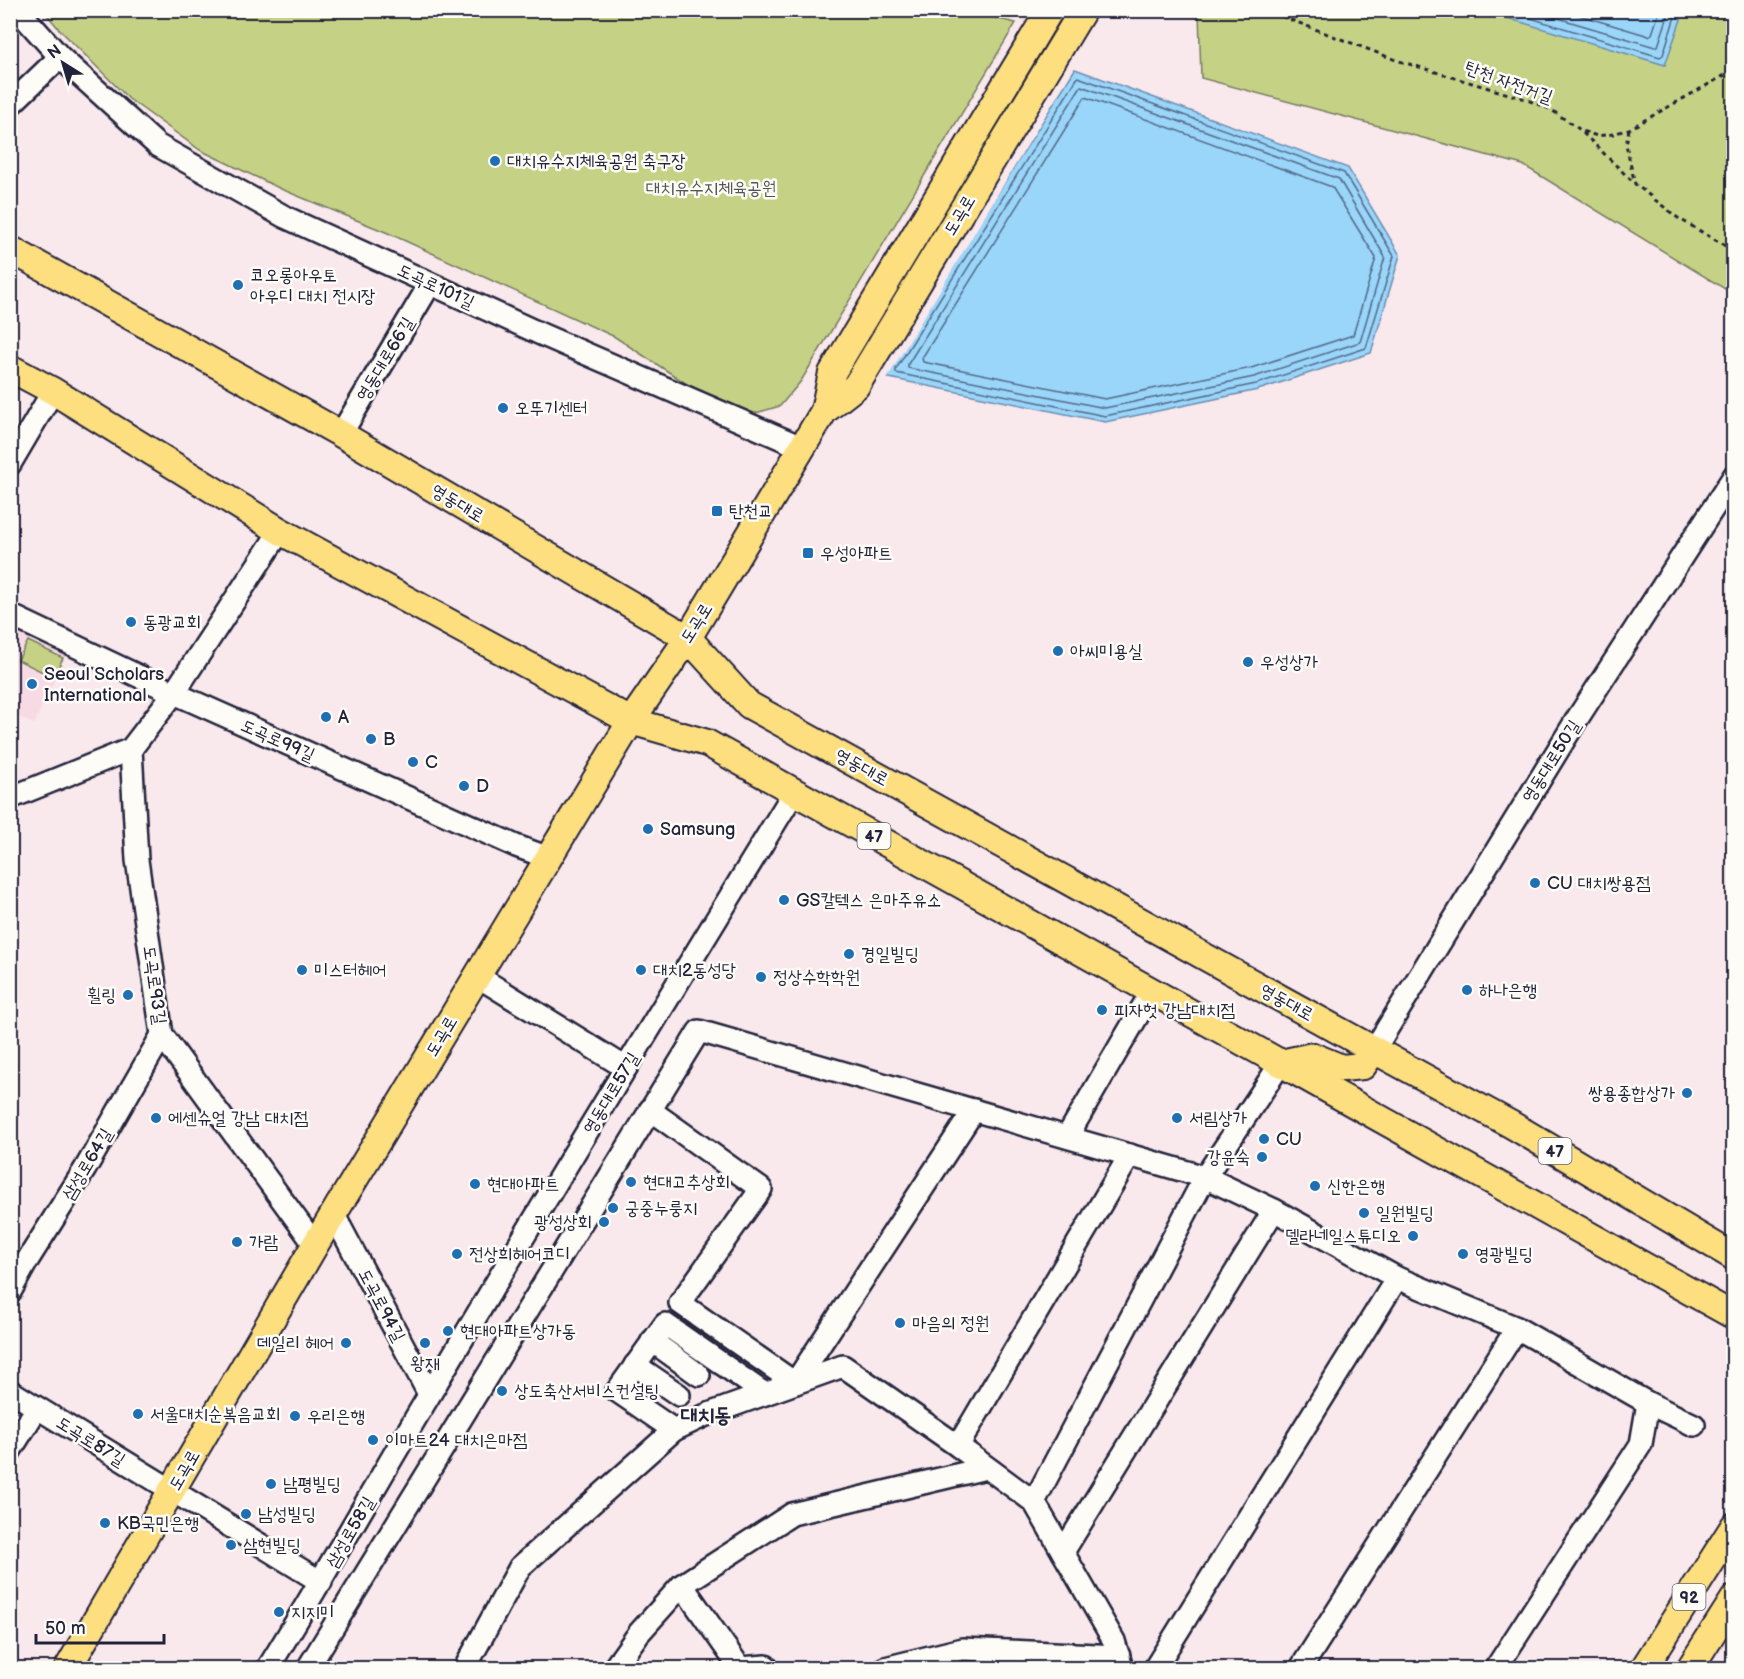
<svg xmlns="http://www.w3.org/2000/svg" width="1744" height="1679" font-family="'Balsamiq Sans','Poor Story',sans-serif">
<rect width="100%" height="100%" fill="#f9e8ec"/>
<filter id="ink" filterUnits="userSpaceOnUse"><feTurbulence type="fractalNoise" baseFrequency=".0167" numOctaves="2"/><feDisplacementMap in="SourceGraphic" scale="12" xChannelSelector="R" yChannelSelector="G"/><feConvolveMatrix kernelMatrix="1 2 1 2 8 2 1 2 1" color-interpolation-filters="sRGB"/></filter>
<g filter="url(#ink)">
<path fill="#f7dae4" d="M11 630 66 656 34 724 11 713Z"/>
<g fill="#c5d285" stroke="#747a60" stroke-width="1.5">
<path d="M961 10 1016 23 801 381 780 406 749 415 687 384 615 337 388 233 281 189 200 150 129 99 59 29 44 11Z"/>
<path d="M1199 11H1733V294L1523 165 1201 78Z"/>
<path d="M28 641 63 658 53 677 18 660Z"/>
</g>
<g fill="#9ad5fa" stroke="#6a8dae" stroke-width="1.5">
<path d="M1483 11 1684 10V11L1665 65Z"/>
<path d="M1075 69 1348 168 1400 255 1371 353 1258 390 1105 422 884 377Z"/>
</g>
<path fill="#f9e8ec" d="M1075 66 886 380 882 379 881 375 1072 67Z"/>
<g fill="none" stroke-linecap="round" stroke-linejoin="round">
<g stroke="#526a87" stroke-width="1.5">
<path d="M1504 10 1660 57 1663 55 1677 10"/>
<path d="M1531 10 1655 47 1658 46 1670 10"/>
<path d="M1562 10 1649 36 1652 34 1660 10"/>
<path d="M1078 77 1344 173 1394 256 1366 348 1256 384 1105 416 896 373V369Z"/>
<path d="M1081 86 1339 179 1385 257 1360 342 1254 377 1105 408 908 368V364Z"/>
<path d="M1085 97 1332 187 1376 258 1353 335 1251 368 1105 399 923 362 922 358Z"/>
</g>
<defs>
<g id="minor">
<path d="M18 10 60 57 157 145 285 217 543 335 801 447"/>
<path d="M10 105 60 57"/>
<path d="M341 434 430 284"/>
<path d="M10 464 53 391"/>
<path d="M10 615 174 693 516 846 549 858"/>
<path d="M131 749 137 860 162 1035 315 1245"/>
<path d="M10 798 131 749 174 693 280 531"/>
<path d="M477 976 626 1068"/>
<path d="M1374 1050 1577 719 1734 476"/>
<path d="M650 1110 761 1189 680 1303 795 1383 974 1110"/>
<path d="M1067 1137 1152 991"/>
<path d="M334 1215 429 1394"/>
<path d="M10 1292 27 1261 85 1169 162 1035"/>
<path d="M652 1341 699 1375"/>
<path d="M635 1365 679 1395"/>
<path d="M10 1391 321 1582"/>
<path d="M674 1430 617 1391 665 1324 765 1394"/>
<path d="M958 1446 1130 1155"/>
<path d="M10 1451 37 1408"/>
<path d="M1034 1502 1114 1641 1122 1668"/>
<path d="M1063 1552 1274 1210"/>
<path d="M682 1585 740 1668 766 1666 764 1668"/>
<path d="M268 1668C324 1578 375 1485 430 1394 549 1192 672 992 794 792"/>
<path d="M308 1668 699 1031 1205 1177 1274 1210 1397 1278 1517 1328 1648 1403 1694 1425"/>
<path d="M465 1668 520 1567 674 1430 706 1415 843 1366 958 1446 1034 1502 1205 1177 1281 1063"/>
<path d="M614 1668 639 1633 682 1585 792 1514 986 1468"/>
<path d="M885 1668 962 1649 1119 1656"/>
<path d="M1155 1668 1397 1278"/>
<path d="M1301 1668 1517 1328"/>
<path d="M1496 1668 1641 1444 1648 1403"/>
</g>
<g id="major">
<path d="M10 249 341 434 688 638 749 705 1374 1050 1512 1125 1734 1257"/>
<path d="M10 368 53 391 280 531 631 721 707 743 1734 1316"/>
<path d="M824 411 832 373 1050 10"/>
<path d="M1281 1063 1313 1056 1342 1068 1363 1066 1374 1050"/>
<path d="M68 1668 315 1245 631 721 688 638 824 411 856 386 1083 10"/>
<path d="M1644 1668 1734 1526"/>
<path d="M1690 1668 1734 1599"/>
</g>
</defs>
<use href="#minor" stroke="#22223b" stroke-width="26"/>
<use href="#major" stroke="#22223b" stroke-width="30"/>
<g stroke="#22223b" stroke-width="3" stroke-dasharray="4.5 4.5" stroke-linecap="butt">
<path d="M1265 10 1396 60 1525 99 1550 109 1582 131 1597 136 1613 134 1629 129 1734 70"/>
<path d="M1629 129 1626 145 1635 184 1678 218 1734 251"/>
<path d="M1583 133 1634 183"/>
</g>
<use href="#minor" stroke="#fdfcf7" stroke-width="21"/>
<use href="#major" stroke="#fddf80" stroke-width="26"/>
</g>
</g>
<g fill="#1f6fb2" stroke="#fdfcf7" stroke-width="2">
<circle cx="495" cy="161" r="6"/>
<circle cx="238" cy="285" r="6"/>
<circle cx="503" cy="408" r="6"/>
<rect x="711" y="505" width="12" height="12" rx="3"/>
<rect x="802" y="547" width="12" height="12" rx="3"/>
<circle cx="131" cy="622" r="6"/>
<circle cx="1058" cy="651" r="6"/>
<circle cx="1248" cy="662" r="6"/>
<circle cx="32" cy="684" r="6"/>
<circle cx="326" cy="717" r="6"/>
<circle cx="371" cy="739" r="6"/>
<circle cx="413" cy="762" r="6"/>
<circle cx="464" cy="786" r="6"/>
<circle cx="648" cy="829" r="6"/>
<circle cx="1535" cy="883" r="6"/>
<circle cx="784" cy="900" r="6"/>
<circle cx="849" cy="954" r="6"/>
<circle cx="302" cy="970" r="6"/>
<circle cx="641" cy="970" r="6"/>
<circle cx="761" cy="977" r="6"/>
<circle cx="1467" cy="990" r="6"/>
<circle cx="128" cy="995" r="6"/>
<circle cx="1102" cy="1010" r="6"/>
<circle cx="1687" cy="1093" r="6"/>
<circle cx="156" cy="1118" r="6"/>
<circle cx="1177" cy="1118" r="6"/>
<circle cx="1264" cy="1139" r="6"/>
<circle cx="1262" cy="1157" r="6"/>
<circle cx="631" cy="1182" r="6"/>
<circle cx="475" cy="1184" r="6"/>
<circle cx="1315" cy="1186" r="6"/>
<circle cx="613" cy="1208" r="6"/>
<circle cx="1364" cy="1213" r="6"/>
<circle cx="604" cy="1222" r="6"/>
<circle cx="1413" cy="1236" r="6"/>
<circle cx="237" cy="1242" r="6"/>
<circle cx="457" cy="1254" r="6"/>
<circle cx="1463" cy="1254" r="6"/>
<circle cx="900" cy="1323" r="6"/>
<circle cx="448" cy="1331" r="6"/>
<circle cx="346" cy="1343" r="6"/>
<circle cx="425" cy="1343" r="6"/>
<circle cx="502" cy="1391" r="6"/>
<circle cx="138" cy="1414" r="6"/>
<circle cx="295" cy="1416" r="6"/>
<circle cx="373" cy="1440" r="6"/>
<circle cx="271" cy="1484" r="6"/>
<circle cx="246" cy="1514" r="6"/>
<circle cx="105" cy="1523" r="6"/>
<circle cx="231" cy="1545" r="6"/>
<circle cx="279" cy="1612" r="6"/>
</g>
<g text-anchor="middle" stroke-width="5" stroke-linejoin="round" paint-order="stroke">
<g fill="#fdfcf7" stroke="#646373" stroke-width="1.5">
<rect x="857.5" y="823" width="33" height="26" rx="4.5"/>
<rect x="1538.5" y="1138" width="33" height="26" rx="4.5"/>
<rect x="1672.5" y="1584" width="33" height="26" rx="4.5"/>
</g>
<g font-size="16" font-weight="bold" fill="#22223b">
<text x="874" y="842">47</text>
<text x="1555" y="1157">47</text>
<text x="1689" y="1603">92</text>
</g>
<g font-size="18" fill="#22223b" stroke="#fdfcf7">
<text transform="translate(1509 82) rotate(20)" y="6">탄천 자전거길</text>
<text transform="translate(959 215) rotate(-59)" y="6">도곡로</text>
<text transform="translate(436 286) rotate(25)" y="6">도곡로101길</text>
<text transform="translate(385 359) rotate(-59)" y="6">영동대로66길</text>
<text transform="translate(458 503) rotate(31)" y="6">영동대로</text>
<text transform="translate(696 623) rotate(-58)" y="6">도곡로</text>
<text transform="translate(278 740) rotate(24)" y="6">도곡로99길</text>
<text transform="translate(1551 761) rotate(-58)" y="6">영동대로50길</text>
<text transform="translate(862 767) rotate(29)" y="6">영동대로</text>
<text transform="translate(155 985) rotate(82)" y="6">도곡로93길</text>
<text transform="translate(1287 1002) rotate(29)" y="6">영동대로</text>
<text transform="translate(441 1036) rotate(-59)" y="6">도곡로</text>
<text transform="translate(611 1093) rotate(-59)" y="6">영동대로57길</text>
<text transform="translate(87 1164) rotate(-59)" y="6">삼성로64길</text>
<text transform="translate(382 1305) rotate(62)" y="6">도곡로94길</text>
<text transform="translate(91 1441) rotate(32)" y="6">도곡로87길</text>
<text transform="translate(184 1470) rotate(-60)" y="6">도곡로</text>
<text transform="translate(350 1532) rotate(-60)" y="6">삼성로58길</text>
</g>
<g font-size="18" fill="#22223b" stroke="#fdfcf7" text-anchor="start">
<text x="507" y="167">대치유수지체육공원 축구장</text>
<text x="250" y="281">코오롱아우토<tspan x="250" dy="21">아우디 대치 전시장</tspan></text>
<text x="515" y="414">오뚜기센터</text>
<text x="729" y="517">탄천교</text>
<text x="820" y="559">우성아파트</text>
<text x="143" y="628">동광교회</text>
<text x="1070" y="657">아씨미용실</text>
<text x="1260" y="668">우성상가</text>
<text x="44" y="680">Seoul Scholars<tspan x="44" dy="21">International</tspan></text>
<text x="338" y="723">A</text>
<text x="383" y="745">B</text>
<text x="425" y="768">C</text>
<text x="476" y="792">D</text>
<text x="660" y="835">Samsung</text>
<text x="1547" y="889">CU 대치쌍용점</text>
<text x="796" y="906">GS칼텍스 은마주유소</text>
<text x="861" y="960">경일빌딩</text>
<text x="314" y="976">미스터헤어</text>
<text x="653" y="976">대치2동성당</text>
<text x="773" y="983">정상수학학원</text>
<text x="1479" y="996">하나은행</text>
<text x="116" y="1001" text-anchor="end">휠링</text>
<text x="1114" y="1016">피자헛 강남대치점</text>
<text x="1675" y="1099" text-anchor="end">쌍용종합상가</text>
<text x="168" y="1124">에센슈얼 강남 대치점</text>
<text x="1189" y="1124">서림상가</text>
<text x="1276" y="1145">CU</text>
<text x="1250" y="1163" text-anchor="end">강윤숙</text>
<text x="643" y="1188">현대고추상회</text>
<text x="487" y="1190">현대아파트</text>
<text x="1327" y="1192">신한은행</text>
<text x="625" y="1214">궁중누룽지</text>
<text x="1376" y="1219">일원빌딩</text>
<text x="592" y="1228" text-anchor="end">광성상회</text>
<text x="1401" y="1242" text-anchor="end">델라네일스튜디오</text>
<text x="249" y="1248">가람</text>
<text x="469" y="1260">전상희헤어코디</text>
<text x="1475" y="1260">영광빌딩</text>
<text x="912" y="1329">마음의 정원</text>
<text x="460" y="1337">현대아파트상가동</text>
<text x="334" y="1349" text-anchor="end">데일리 헤어</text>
<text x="425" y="1369" text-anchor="middle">왕재</text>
<text x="514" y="1397">상도축산서비스컨설팅</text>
<text x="150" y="1420">서울대치순복음교회</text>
<text x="307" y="1422">우리은행</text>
<text x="385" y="1446">이마트24 대치은마점</text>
<text x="283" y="1490">남평빌딩</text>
<text x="258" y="1520">남성빌딩</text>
<text x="117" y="1529">KB국민은행</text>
<text x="243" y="1551">삼현빌딩</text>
<text x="291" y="1618">지지미</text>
</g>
<g font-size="18" fill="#535751" stroke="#fdfcf7">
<text x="711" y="194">대치유수지체육공원</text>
</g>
<g font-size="21" font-weight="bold" fill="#22223b" stroke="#fdfcf7">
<text x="706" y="1422">대치동</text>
</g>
</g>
<rect width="1744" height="1679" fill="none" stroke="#fdfcf7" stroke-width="36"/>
<rect x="18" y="18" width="1708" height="1643" fill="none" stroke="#22223b" stroke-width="2" filter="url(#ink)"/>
<g transform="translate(63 63) rotate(323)" stroke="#fdfcf7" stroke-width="4.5" paint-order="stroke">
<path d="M0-4.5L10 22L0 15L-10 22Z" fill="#22223b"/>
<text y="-9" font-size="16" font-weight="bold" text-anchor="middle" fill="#22223b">N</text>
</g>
<path d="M36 1634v9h128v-9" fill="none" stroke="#22223b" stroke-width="3"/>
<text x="45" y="1634" font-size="18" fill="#22223b" stroke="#fdfcf7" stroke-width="4.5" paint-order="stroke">50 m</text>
</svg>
